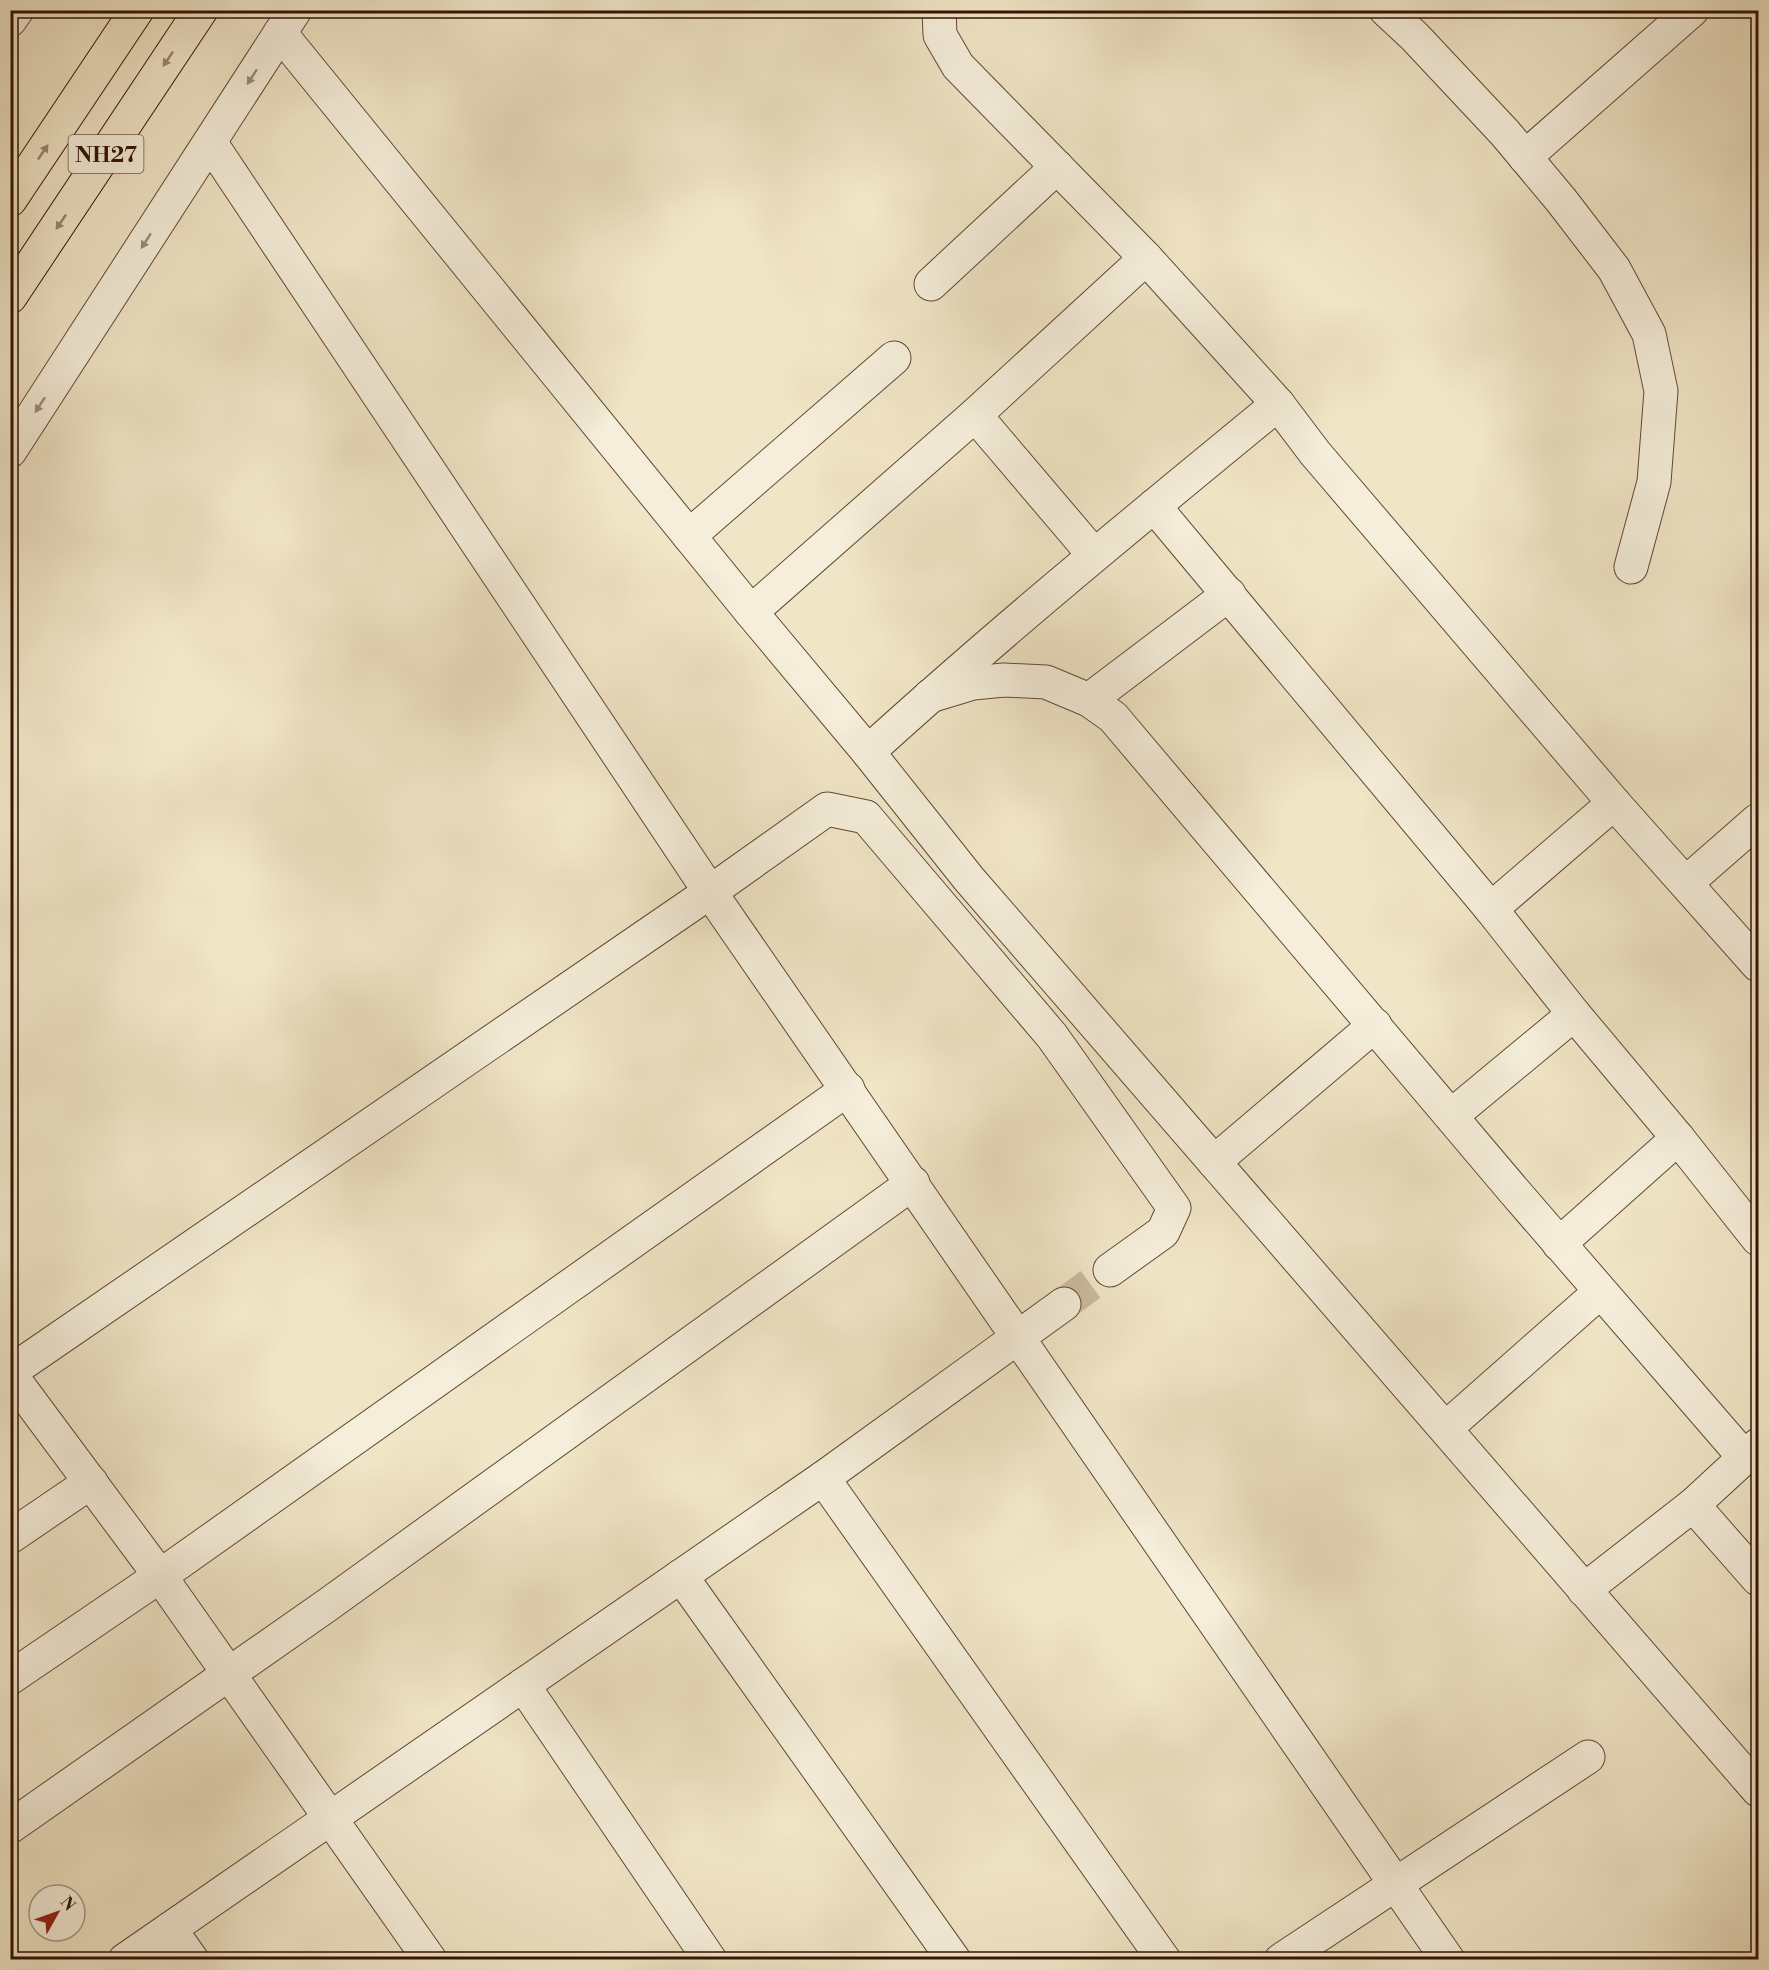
<svg xmlns="http://www.w3.org/2000/svg" width="1769" height="1970" font-family="'Libre Bodoni',serif">
<rect width="100%" height="100%" fill="#f0e5c6"/>
<filter id="stains"><feTurbulence type="fractalNoise" baseFrequency=".00333" numOctaves="4"/><feColorMatrix values="0 0 0 0 .2 0 0 0 0 .09 0 0 0 0 .02 0 0 0 .5 -.17"/></filter>
<radialGradient id="worn" r=".72"><stop offset=".6" stop-color="#630" stop-opacity="0"/><stop offset="1" stop-color="#630" stop-opacity=".3"/></radialGradient>
<g fill="none" stroke-linecap="round" stroke-linejoin="round">
<path stroke="#cabb9f" stroke-width="33" stroke-dasharray="33 16" stroke-linecap="butt" d="M1064 1304 1110 1270"/>
<defs>
<g id="minor">
<path d="M939 10 940 35 958 66 1146 258 1278 404 1315 453 1614 803 1758 965"/>
<path d="M1386 10 1415 37 1505 133 1561 200 1614 269 1649 334 1661 391 1654 482 1631 567"/>
<path d="M10 20 17 10"/>
<path d="M280 33 751 612 868 752 969 879 1758 1790"/>
<path d="M210 142 710 892 1448 1960"/>
<path d="M1525 157 1692 10"/>
<path d="M931 284 1057 167"/>
<path d="M975 415 1094 555"/>
<path d="M10 451 295 10"/>
<path d="M1154 506 1491 909 1574 1014 1678 1138 1758 1239"/>
<path d="M689 536 894 358"/>
<path d="M751 612 975 415 1146 258"/>
<path d="M930 696 973 683 1004 680 1046 682 1089 700 1113 717 1514 1191 1744 1457"/>
<path d="M1089 700 1229 594"/>
<path d="M868 752C1001 631 1139 518 1278 404"/>
<path d="M1686 883 1758 820"/>
<path d="M1491 909 1614 803"/>
<path d="M1451 1116 1574 1014"/>
<path d="M1214 1162 1375 1025"/>
<path d="M1559 1244 1678 1138"/>
<path d="M10 1372 710 892 827 809 866 817 1052 1036 1174 1208 1163 1232 1110 1270"/>
<path d="M10 1374 160 1576 430 1960"/>
<path d="M1446 1428 1600 1292"/>
<path d="M823 1478 1164 1960"/>
<path d="M1693 1505 1758 1579"/>
<path d="M10 1537 91 1482"/>
<path d="M681 1576 954 1960"/>
<path d="M1584 1590 1693 1505 1758 1445"/>
<path d="M10 1678 160 1576 848 1089"/>
<path d="M523 1685 710 1960"/>
<path d="M10 1827 326 1606 913 1183"/>
<path d="M170 1929 192 1960"/>
<path d="M125 1960 823 1478 1064 1304"/>
<path d="M1281 1960 1588 1757"/>
</g>
<g id="highway">
<path d="M10 200 137 10"/>
<path d="M10 297 201 10"/>
</g>
</defs>
<use href="#minor" stroke="#624835" stroke-width="35"/>
<use href="#highway" stroke="#321305" stroke-width="35"/>
<use href="#minor" stroke="#f5eeda" stroke-width="33"/>
<use href="#highway" stroke="#f0e5c6" stroke-width="33"/>
</g>
<defs><path id="oneway-solid" d="M-6-.8H1V-3.2L6.5 0L1 3.2V.8H-6Z" transform="scale(1.5)"/></defs>
<g fill="#9a866f">
<use href="#oneway-solid" transform="translate(168 59) rotate(124)"/>
<use href="#oneway-solid" transform="translate(43 152) rotate(-56)"/>
<use href="#oneway-solid" transform="translate(61 222) rotate(124)"/>
</g>
<g fill="#9d8b7a">
<use href="#oneway-solid" transform="translate(252 77) rotate(123)"/>
<use href="#oneway-solid" transform="translate(146 241) rotate(123)"/>
<use href="#oneway-solid" transform="translate(40 405) rotate(123)"/>
</g>
<g text-anchor="middle" stroke-width="6" stroke-linejoin="round" paint-order="stroke">
<rect fill="#f5eeda" stroke="#6c5545" stroke-width="1.5" x="68.5" y="135" width="75" height="38" rx="4.5"/>
<g font-size="22" font-weight="bold" fill="#321305">
<text x="106" y="162">NH27</text>
</g>
</g>
<rect width="1769" height="1970" fill="none" stroke="#f0e5c6" stroke-width="36"/>
<rect x="12" y="12" width="1745" height="1946" fill="none" stroke="#321305" stroke-width="3"/>
<rect x="18" y="18" width="1733" height="1934" fill="none" stroke="#321305" stroke-width="1.5"/>
<g transform="translate(57 1913) rotate(50)"><circle r="28" fill="#f5eeda" stroke="#a79685" stroke-width="1.5"/>
<path d="M0-4.5L10 22L0 15L-10 22Z" fill="#8f2418"/>
<text y="-9" font-size="16" font-weight="bold" text-anchor="middle" fill="#321305">N</text>
</g>
<rect width="100%" height="100%" filter="url(#stains)"/>
<rect width="100%" height="100%" fill="url(#worn)"/>
</svg>
